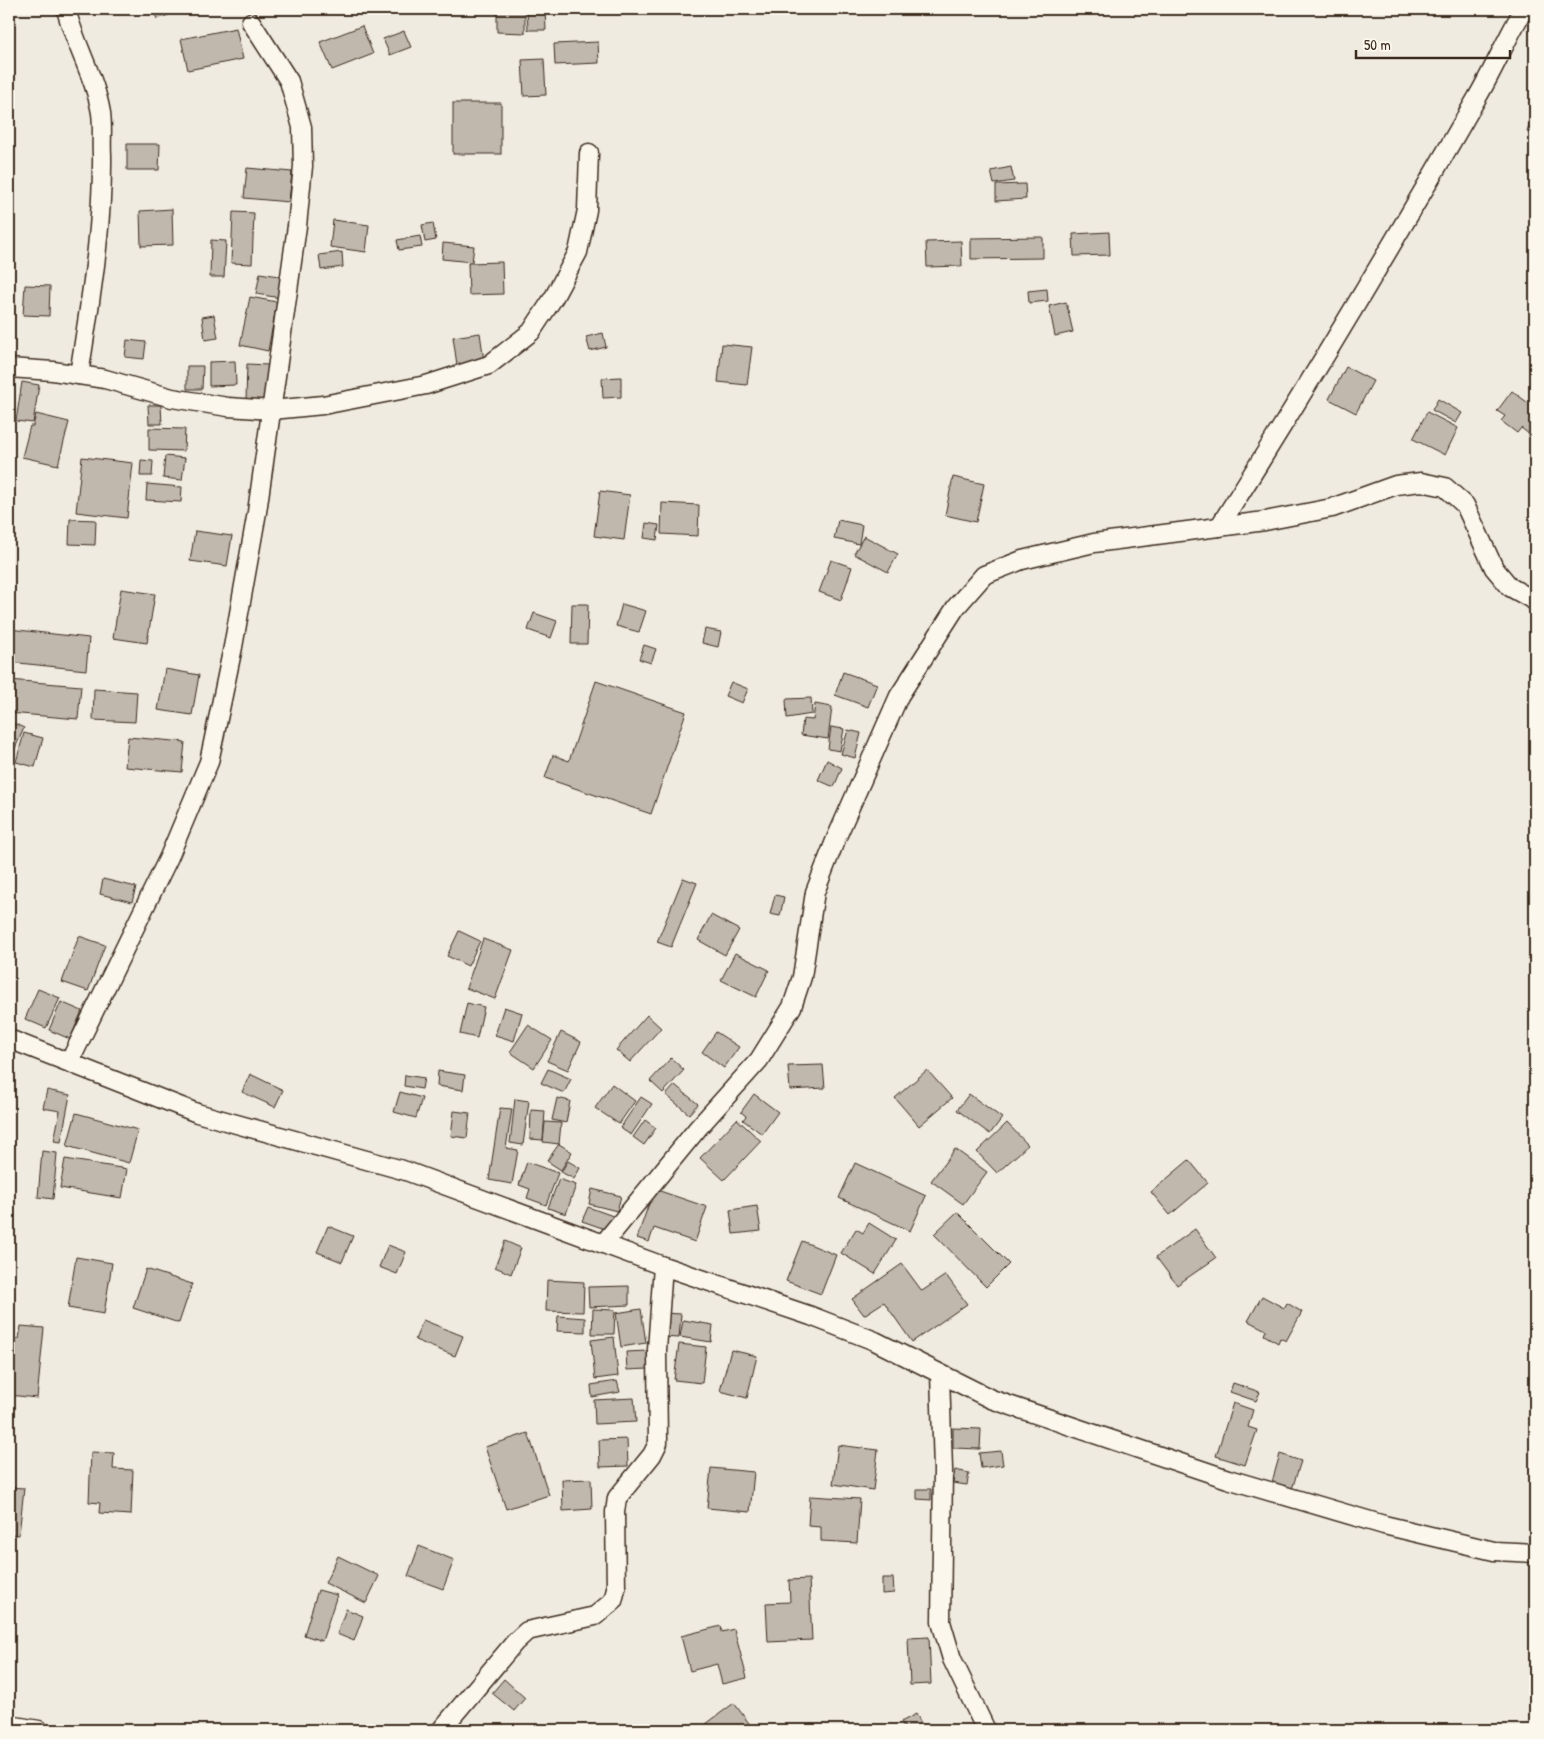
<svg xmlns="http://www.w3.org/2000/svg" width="1544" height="1739" font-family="'Patrick Hand',sans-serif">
<rect width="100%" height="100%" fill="#f0ebe0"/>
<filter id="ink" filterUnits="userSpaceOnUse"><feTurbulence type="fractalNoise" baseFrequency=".02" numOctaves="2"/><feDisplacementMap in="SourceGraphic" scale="10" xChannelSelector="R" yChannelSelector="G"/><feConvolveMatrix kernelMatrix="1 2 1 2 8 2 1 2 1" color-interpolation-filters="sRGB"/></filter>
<g filter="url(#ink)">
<g fill="#c0b8ad" stroke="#3b2a1e">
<path d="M153 9H169L171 14 157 19Z"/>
<path d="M497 9H525V33L497 32Z"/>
<path d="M527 9H545L546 30H528Z"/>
<path d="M362 26 373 54 332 70 320 42Z"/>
<path d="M236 28 243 59 188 70 181 39Z"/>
<path d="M404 31 411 47 390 55 383 39Z"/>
<path d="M598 42 599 63 555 65 554 44Z"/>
<path d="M544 59 546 95 524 96 522 60Z"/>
<rect x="453" y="103" width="48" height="51"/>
<path d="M1533 114H1535V135L1527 132Z"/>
<path d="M127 144H160L159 170H127Z"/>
<path d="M1011 167 1014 181 994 184 991 171Z"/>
<path d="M247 168 292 172 289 202 244 198Z"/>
<path d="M1025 184 1026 199 996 201V185Z"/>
<path d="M172 209 173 245 141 246 140 211Z"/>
<path d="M233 212 254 213 252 264 231 263Z"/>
<path d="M333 220 369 225 366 252 330 247Z"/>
<path d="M433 223 436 240 425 242 422 225Z"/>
<path d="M1109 232 1110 255 1074 256 1073 234Z"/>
<path d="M420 236 422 247 399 250 397 240Z"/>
<path d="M1043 237V258L971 259V238Z"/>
<path d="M211 240 226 241 224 277H210Z"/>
<path d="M961 241 962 266 927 267 926 242Z"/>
<path d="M443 243 474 246 472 262 442 259Z"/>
<path d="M342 252 343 267 321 270 319 255Z"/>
<path d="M502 262 503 294 469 295 468 263Z"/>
<path d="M260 273 285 277 281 298 256 294Z"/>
<path d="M25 285 50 286 49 316 23 315Z"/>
<path d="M1047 289 1048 301 1029 303 1028 291Z"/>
<path d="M250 297 277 302 268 351 240 345Z"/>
<path d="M1066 302 1073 332 1055 336 1049 306Z"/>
<path d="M214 315 218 338 205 340 202 317Z"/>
<path d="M480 333 484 361 457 365 453 337Z"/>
<path d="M603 333 606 347 590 351 586 337Z"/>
<path d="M127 340 146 342 144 359 125 357Z"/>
<path d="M722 344 752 347 747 385 718 382Z"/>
<path d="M235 361 236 385 209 386V362Z"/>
<path d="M247 364 268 365 267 402 246 401Z"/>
<path d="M187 366H203L202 389H187Z"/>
<path d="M1346 367 1373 381 1356 413 1329 399Z"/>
<path d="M621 377V397L603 398 602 378Z"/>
<path d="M22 382 39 385 33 423 16 421Z"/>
<path d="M1512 391 1535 408V426L1529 434 1521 428 1517 433 1501 421 1505 416 1497 411Z"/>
<path d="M1438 399 1462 413 1456 423 1432 410Z"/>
<path d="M148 405H161L162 424H149Z"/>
<path d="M1427 412 1458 428 1445 455 1413 439Z"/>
<path d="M36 414 69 422 58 465 22 457 30 426H33Z"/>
<path d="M149 428 185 429 184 451 149 450Z"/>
<path d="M165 456 185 458 182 480 163 478Z"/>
<path d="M82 457 133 463 127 518 76 512Z"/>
<path d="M141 460 153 461 152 476H140Z"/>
<path d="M953 477 984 484 976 522 945 515Z"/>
<path d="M147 484 182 487 181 502 146 500Z"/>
<path d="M600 491 630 495 624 540 594 536Z"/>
<path d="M662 503 699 505 698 536 661 534Z"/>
<path d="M70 519 96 520 95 545 69 544Z"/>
<path d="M838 520 862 525 859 544 834 539Z"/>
<path d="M646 523 659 525 657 540 644 538Z"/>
<path d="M195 531 232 536 227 566 190 561Z"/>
<path d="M864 536 898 554 888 572 854 554Z"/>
<path d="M831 560 852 567 841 600 819 592Z"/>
<path d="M121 589 155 594 147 643 113 638Z"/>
<path d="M572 604H588L587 644H571Z"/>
<path d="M622 604 646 611 639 632 616 626Z"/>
<path d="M534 613 557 621 551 638 528 630Z"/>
<path d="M9 629 89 638 86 670 9 662Z"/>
<path d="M705 629 721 632 718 647 702 643Z"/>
<path d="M644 645 656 649 651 663 639 659Z"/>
<path d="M165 669 199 675 192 715 158 710Z"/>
<path d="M843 672 877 684 868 707 835 695Z"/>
<path d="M9 680 81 686 78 719 9 713Z"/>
<path d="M596 681 686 712 651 814 545 778 553 755 569 761Z"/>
<path d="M731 682 748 689 742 703 725 696Z"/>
<path d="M94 689 137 692 135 722 93 720Z"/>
<path d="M811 698 812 714 787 718 786 699Z"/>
<path d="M815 704 832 707 828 739 801 735 803 719 813 720Z"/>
<path d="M9 721 24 728 9 762Z"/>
<path d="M831 727 844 729 840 751 828 749Z"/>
<path d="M848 730 861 733 855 758 841 754Z"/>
<path d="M24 733 43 738 35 767 16 762Z"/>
<path d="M128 737 185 742 182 772 125 767Z"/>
<path d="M827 760 842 768 834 787 818 780Z"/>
<path d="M683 878 697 883 671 947 657 942Z"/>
<path d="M103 879 136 887 132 902 100 894Z"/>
<path d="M775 895 784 897 780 916 770 914Z"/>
<path d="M711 915 739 930 725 955 698 940Z"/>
<path d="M459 931 480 941 468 966 447 956Z"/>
<path d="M79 936 105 945 88 991 62 982Z"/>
<path d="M483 939 513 950 495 999 466 988Z"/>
<path d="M735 953 769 970 756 997 721 980Z"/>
<path d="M38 989 60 998 46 1028 25 1019Z"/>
<path d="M61 1002 82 1011 70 1039 49 1030Z"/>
<path d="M467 1003 484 1007 477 1038 460 1034Z"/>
<path d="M504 1007 522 1013 514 1041 495 1035Z"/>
<path d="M647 1015 661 1028 630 1062 616 1050Z"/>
<path d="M528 1025 552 1040 534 1068 510 1052Z"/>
<path d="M561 1032 581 1042 568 1070 547 1061Z"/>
<path d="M716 1032 739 1047 724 1068 702 1052Z"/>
<path d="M671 1058 684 1070 663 1093 650 1081Z"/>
<path d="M823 1065 825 1088 790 1090 788 1066Z"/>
<path d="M548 1069 571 1079 564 1093 541 1083Z"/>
<path d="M927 1070 952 1098 919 1126 895 1098Z"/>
<path d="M438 1071 465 1075 463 1090 437 1086Z"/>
<path d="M250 1074 283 1090 275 1107 242 1092Z"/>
<path d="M405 1075 424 1078 422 1089 404 1086Z"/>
<path d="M612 1084 635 1101 619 1124 595 1108Z"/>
<path d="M675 1085 698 1104 689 1114 666 1095Z"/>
<path d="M47 1090 70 1095 61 1142 54 1141 60 1111 43 1108Z"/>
<path d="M400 1092 422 1098 416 1118 394 1112Z"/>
<path d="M754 1094 778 1112 762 1134 743 1120 746 1116 741 1112Z"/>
<path d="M969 1094 1002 1118 990 1134 957 1110Z"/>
<path d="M641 1097 652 1104 631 1135 620 1128Z"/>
<path d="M557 1098 570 1101 566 1123 552 1120Z"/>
<path d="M515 1099 529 1101 523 1145 510 1143Z"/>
<path d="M500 1108 512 1109 506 1148 518 1150 512 1184 489 1180Z"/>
<path d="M531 1110 545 1111 543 1140 530 1139Z"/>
<path d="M454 1111 470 1113 467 1138 451 1136Z"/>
<path d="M76 1113 138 1130 129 1163 67 1146Z"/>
<path d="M737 1119 761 1141 724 1180 700 1158Z"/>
<path d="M645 1120 656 1128 644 1145 633 1137Z"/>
<path d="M545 1122 561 1123 559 1144 543 1142Z"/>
<path d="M1007 1123 1028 1145 997 1173 977 1152Z"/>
<path d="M559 1144 572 1152 561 1170 547 1161Z"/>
<path d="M955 1149 987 1172 963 1204 931 1181Z"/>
<path d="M42 1151 57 1153 53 1199 38 1197Z"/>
<path d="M65 1159 127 1169 122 1198 60 1188Z"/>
<path d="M1189 1160 1208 1183 1170 1215 1151 1192Z"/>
<path d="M568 1161 580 1168 574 1179 561 1172Z"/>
<path d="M527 1162 558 1173 546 1205 527 1198 530 1189 519 1185Z"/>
<path d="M855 1163 926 1196 910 1231 839 1198Z"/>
<path d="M559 1179 576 1185 566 1214 548 1208Z"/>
<path d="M592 1189 621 1196 617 1211 589 1204Z"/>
<path d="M654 1189 707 1207 695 1242 654 1228 649 1242 637 1238Z"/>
<path d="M757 1206 761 1231 733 1234 730 1210Z"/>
<path d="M588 1207 613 1216 608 1230 582 1221Z"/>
<path d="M957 1212 1009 1264 986 1287 934 1234Z"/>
<path d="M869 1223 896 1240 875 1274 841 1253 856 1229 863 1233Z"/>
<path d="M328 1226 353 1236 342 1262 317 1252Z"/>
<path d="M1195 1229 1216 1258 1177 1285 1156 1257Z"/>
<path d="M505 1241 521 1248 511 1274 495 1267Z"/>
<path d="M802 1241 836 1255 821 1294 786 1281Z"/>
<path d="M388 1245 406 1252 397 1274 379 1267Z"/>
<path d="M76 1257 112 1263 104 1314 68 1308Z"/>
<path d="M902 1264 922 1291 946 1275 967 1304 912 1342 884 1302 864 1315 852 1299Z"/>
<path d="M146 1269 192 1284 179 1323 133 1308Z"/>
<path d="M547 1280 584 1282 583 1312 546 1311Z"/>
<path d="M629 1286V1305L589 1307 588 1287Z"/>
<path d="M1262 1296 1284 1308 1287 1303 1302 1312 1286 1341 1280 1338 1278 1343 1264 1335 1266 1330 1248 1321Z"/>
<path d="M593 1309 615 1310 614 1334H592Z"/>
<path d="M641 1309 646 1343 621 1347 616 1313Z"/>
<path d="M663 1313 681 1314 679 1338 661 1337Z"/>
<path d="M558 1316 585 1318V1332L557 1331Z"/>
<path d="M423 1320 463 1336 455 1356 415 1340Z"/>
<path d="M683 1320 713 1325 711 1342 680 1337Z"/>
<path d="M21 1326 44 1328 37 1398 9 1395V1338L19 1339Z"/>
<path d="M614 1337 618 1376 595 1379 591 1340Z"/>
<path d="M679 1344 706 1347 702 1383 674 1380Z"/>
<path d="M731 1350 757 1356 747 1398 720 1391Z"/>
<path d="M647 1351 648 1369 627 1370 626 1352Z"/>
<path d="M617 1381 620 1392 592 1397 591 1385Z"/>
<path d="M1233 1383 1260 1392 1256 1401 1230 1392Z"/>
<path d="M634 1398 636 1422 595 1424 594 1400Z"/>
<path d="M1233 1403 1253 1410 1248 1427 1257 1430 1245 1465 1216 1456Z"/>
<path d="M953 1428 981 1429 980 1449 953 1448Z"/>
<path d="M528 1433 549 1495 506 1509 485 1447Z"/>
<path d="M627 1439 628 1466 600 1467 599 1440Z"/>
<path d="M838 1445 878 1450 873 1490 833 1484Z"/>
<path d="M1001 1451 1003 1465 981 1468 979 1453Z"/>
<path d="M91 1452 114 1453 113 1469 133 1470 131 1515 99 1513 100 1503 89 1502Z"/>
<path d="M1280 1454 1301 1461 1292 1489 1272 1482Z"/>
<path d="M711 1468 754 1472 750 1512 707 1508Z"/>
<path d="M955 1470 969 1473 967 1485 953 1483Z"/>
<path d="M591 1479 592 1509 563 1511 562 1480Z"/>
<path d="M9 1487 24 1488 19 1535 9 1534Z"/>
<path d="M917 1489H931V1500L917 1499Z"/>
<path d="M810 1496 860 1499 857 1543 821 1541V1527L808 1526Z"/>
<path d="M419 1546 454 1560 443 1589 408 1576Z"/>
<path d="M338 1556 379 1576 366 1603 325 1583Z"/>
<path d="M882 1578H893L894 1593 882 1594Z"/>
<path d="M809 1579 812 1640 768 1642 766 1603 790 1602 789 1580Z"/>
<path d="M318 1590 337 1595 322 1641 304 1635Z"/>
<path d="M346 1609 363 1616 354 1641 337 1634Z"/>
<path d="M721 1626 722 1632 734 1629 747 1678 722 1684 717 1664 690 1671 681 1636Z"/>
<path d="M929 1637 931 1684 910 1685 908 1638Z"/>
<path d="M504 1679 525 1698 514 1711 492 1693Z"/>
<path d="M734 1703 754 1730H711L706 1724Z"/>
<path d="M916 1714 925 1730H906L901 1722Z"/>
</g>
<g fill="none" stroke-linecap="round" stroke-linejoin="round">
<defs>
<g id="street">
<path d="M66 9C75 45 95 77 101 113 103 127 101 142 102 155 103 229 90 302 79 375"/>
<path d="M9 368 53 371 105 379 172 398 228 407 272 410 323 405 426 385 489 365 531 332 554 297 578 252 587 210 589 153"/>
<path d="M1219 527C1309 385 1395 241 1478 96 1495 67 1507 37 1524 9"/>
<path d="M9 1039 197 1113 406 1171 663 1266 811 1316 875 1341 991 1399 1228 1479 1384 1525 1494 1551 1535 1553"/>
<path d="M70 1061 169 857 209 762 233 647 257 512 297 226 303 166 302 127 289 81 251 22"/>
<path d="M604 1243 698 1128 759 1060 792 1007 802 977 815 892 835 841 899 696 956 607 984 575 1022 560 1094 543 1265 521 1332 508 1396 485 1421 482 1445 487 1465 505 1494 568 1510 587 1535 601"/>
<path d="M940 1374 943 1470 941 1622 952 1659 986 1730"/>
<path d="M9 1725 39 1730"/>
<path d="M441 1730 515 1642 527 1631 595 1616 613 1601 616 1589 615 1512 617 1498 652 1455 658 1443 657 1350 663 1266"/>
</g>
</defs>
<use href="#street" stroke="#3b2a1e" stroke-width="21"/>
<use href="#street" stroke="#fbf7ec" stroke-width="18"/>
</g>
</g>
<rect width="1544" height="1739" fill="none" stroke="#fbf7ec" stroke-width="30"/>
<rect x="15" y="15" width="1514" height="1709" fill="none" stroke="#3b2a1e" stroke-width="2" filter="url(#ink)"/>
<path d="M1356 50v8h154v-8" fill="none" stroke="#3b2a1e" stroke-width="2.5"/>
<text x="1364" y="50" font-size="15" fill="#3b2a1e" stroke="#fbf7ec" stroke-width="4" paint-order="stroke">50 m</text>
</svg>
